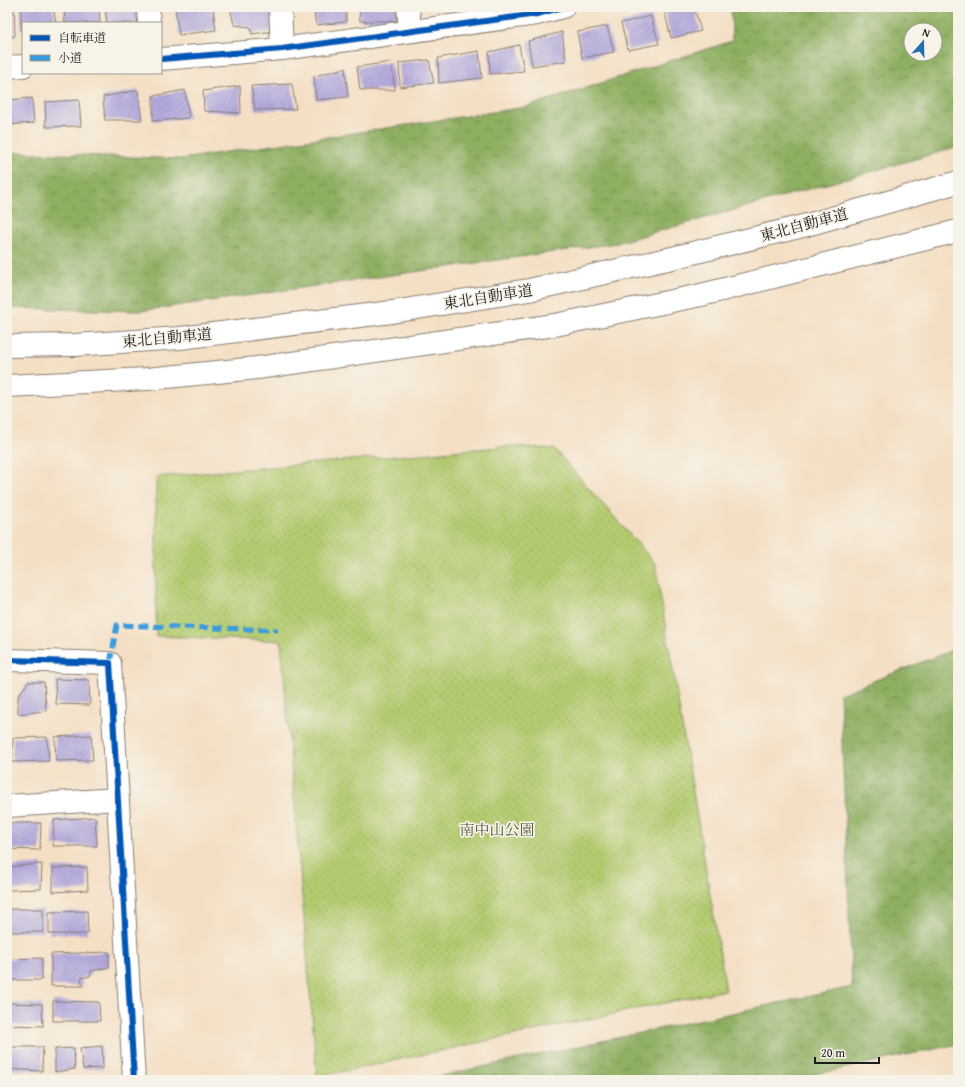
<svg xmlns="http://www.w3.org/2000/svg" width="965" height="1087" font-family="'Gentium Book Plus','Noto Serif JP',serif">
<defs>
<pattern id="forest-crowns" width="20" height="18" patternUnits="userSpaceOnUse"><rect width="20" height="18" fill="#8eaf62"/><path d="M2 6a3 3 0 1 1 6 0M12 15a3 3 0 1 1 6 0" fill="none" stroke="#738e50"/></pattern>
<pattern id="park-dots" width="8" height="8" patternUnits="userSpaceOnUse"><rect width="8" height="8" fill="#b3cb70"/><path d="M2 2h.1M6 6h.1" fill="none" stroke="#99ae60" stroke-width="1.8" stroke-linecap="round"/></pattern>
<pattern id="building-hatch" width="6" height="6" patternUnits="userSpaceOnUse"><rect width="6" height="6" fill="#b2a8dd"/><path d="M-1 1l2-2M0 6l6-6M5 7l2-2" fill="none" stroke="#9890bd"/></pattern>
</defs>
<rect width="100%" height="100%" fill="#f7f3e8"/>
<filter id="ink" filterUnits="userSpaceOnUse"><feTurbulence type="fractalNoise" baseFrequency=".025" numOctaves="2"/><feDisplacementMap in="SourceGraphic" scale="8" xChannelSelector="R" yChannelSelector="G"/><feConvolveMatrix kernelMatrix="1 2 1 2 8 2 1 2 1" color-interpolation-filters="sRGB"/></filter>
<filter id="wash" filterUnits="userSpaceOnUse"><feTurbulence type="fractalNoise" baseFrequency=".012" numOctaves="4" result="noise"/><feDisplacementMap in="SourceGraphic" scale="16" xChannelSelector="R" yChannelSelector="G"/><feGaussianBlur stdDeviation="0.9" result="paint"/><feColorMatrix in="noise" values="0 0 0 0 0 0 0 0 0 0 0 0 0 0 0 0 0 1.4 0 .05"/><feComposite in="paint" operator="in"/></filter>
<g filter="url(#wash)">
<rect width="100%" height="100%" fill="#f4dfc4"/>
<g fill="url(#forest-crowns)" stroke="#55663f" fill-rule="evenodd">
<path d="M731 7H958V147L617 243 140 311 7 308V152L181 159 526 107 732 41ZM911 30H935V54H911Z"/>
<path d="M958 648V1044L789 1080H422L852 987 840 694Z"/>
</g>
<path fill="url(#park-dots)" stroke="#687446" d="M511 446 554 449 655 563 726 990 317 1077 281 641 156 636V477Z"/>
<g id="blocks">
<g fill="url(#building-hatch)">
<path d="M7 7H14L15 36 7 39Z"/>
<path d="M21 7H53L56 23H23V30H21Z"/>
<path d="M64 7H99L100 23H65Z"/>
<path d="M105 7H142L143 23H107Z"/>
<path d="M185 7H213L216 30 179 35 175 8Z"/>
<path d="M230 7H272L274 31 252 34 250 27 234 25Z"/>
<path d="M313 7H346V22L316 25Z"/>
<path d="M359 7H396L397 21H360Z"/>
<path d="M674 7H694L701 31 671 38 664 10Z"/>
<path d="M651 16 659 44 628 50 621 23Z"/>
<path d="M607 26 614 52 582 58 577 32Z"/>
<path d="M562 32 566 61 532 66 528 41Z"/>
<path d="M519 45 524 71 490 74 489 52Z"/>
<path d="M479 51 482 78 439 83 438 58Z"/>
<path d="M429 60 434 83 400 87 399 63Z"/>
<path d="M391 62 395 90H360L357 67Z"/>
<path d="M345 68 348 97 316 100 314 76Z"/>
<path d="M292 84 296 109 255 110 251 86Z"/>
<path d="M240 86 241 113 204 111 203 91Z"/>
<path d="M138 90 142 120H105L103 97Z"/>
<path d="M185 90 189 118 153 121V96Z"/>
<path d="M32 98 34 123 7 125V100Z"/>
<path d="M79 100 81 126 46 127 45 102Z"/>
<path d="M55 679 89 680 90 705 56 704Z"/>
<path d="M28 682H44L46 711 18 714V696Z"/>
<path d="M7 689H10L9 713H7Z"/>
<path d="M91 735 93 760 56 761 55 737Z"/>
<path d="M47 737 49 761 12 762 13 738Z"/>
<path d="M95 817 97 846H53L54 820Z"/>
<path d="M7 823H41L40 850 7 849Z"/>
<path d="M42 864 41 889 7 890V867Z"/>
<path d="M87 867 88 890 53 892V868Z"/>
<rect x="7" y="909" width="36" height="23"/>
<path d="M87 911 88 934H49V912Z"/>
<path d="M109 952V967L91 971 90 976 81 978 83 986H51V954Z"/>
<path d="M42 958V980H7V959Z"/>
<path d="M53 1001 99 1002 100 1021H53Z"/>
<path d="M7 1003 42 1004 43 1026 7 1025Z"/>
<path d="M102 1046 103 1068 83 1069 80 1048Z"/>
<path d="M7 1047H43L42 1071 7 1069Z"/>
<path d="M74 1048 75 1069 55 1072V1049Z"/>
</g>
</g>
</g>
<g filter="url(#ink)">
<use href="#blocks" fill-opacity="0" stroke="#887e70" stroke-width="1"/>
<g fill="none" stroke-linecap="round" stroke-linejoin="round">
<defs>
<g id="minor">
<path d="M148 7 149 23"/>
<path d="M280 7 282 49"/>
<path d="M408 7 410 31"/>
<path d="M161 59 282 49 537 14 563 7"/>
<path d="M7 67 23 66"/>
<path d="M7 660 110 663 134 1080"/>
<path d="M7 806 118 799"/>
</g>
<g id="highway">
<path d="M7 346 75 345 180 338 392 312 529 290 672 258 807 225 958 182"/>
<path d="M7 386 147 379 257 368 555 325 701 295 958 231"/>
</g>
</defs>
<use href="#minor" stroke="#887e70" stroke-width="24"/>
<use href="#highway" stroke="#887e70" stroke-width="24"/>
<use href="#minor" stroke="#fff" stroke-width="22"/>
<use href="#highway" stroke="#fff" stroke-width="22"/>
<path stroke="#3c9bdf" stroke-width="5" stroke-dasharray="10 5" stroke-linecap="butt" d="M110 663 117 625 278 630"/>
<defs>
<g id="cycleway">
<path d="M161 59 282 49 537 14 563 7"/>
<path d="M7 660 110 663 134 1080"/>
</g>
</defs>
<use href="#cycleway" stroke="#f7f3e8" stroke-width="8"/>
<use href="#cycleway" stroke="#0057b8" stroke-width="6"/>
</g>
</g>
<g text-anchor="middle" stroke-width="3.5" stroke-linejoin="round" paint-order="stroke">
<g font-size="15" fill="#1c1c1c" stroke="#f7f3e8">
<text transform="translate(804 225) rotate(-15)" y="5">東北自動車道</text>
<text transform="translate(488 297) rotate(-9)" y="5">東北自動車道</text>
<text transform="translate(167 338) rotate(-5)" y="5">東北自動車道</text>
</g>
<g font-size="15" fill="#515939" stroke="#f7f3e8">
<text x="497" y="835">南中山公園</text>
</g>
</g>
<rect width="965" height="1087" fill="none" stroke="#f7f3e8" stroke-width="24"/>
<rect x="22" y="22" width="140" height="52" fill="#f7f3e8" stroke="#9f9d96"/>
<rect x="30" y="35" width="20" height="6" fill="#0057b8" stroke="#9f9d96"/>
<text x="58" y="42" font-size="12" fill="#1c1c1c">自転車道</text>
<rect x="30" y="55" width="20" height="6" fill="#3c9bdf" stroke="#9f9d96"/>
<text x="58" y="62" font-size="12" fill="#1c1c1c">小道</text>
<g transform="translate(923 42) rotate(20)"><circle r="19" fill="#f7f3e8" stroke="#9f9d96"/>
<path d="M0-3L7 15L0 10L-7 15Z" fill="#1f6fb2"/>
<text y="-6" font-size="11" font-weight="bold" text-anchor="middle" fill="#1c1c1c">N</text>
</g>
<path d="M815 1057v6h64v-6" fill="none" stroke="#1c1c1c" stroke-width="2"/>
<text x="821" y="1057" font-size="12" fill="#1c1c1c" stroke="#f7f3e8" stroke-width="3" paint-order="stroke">20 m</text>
</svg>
